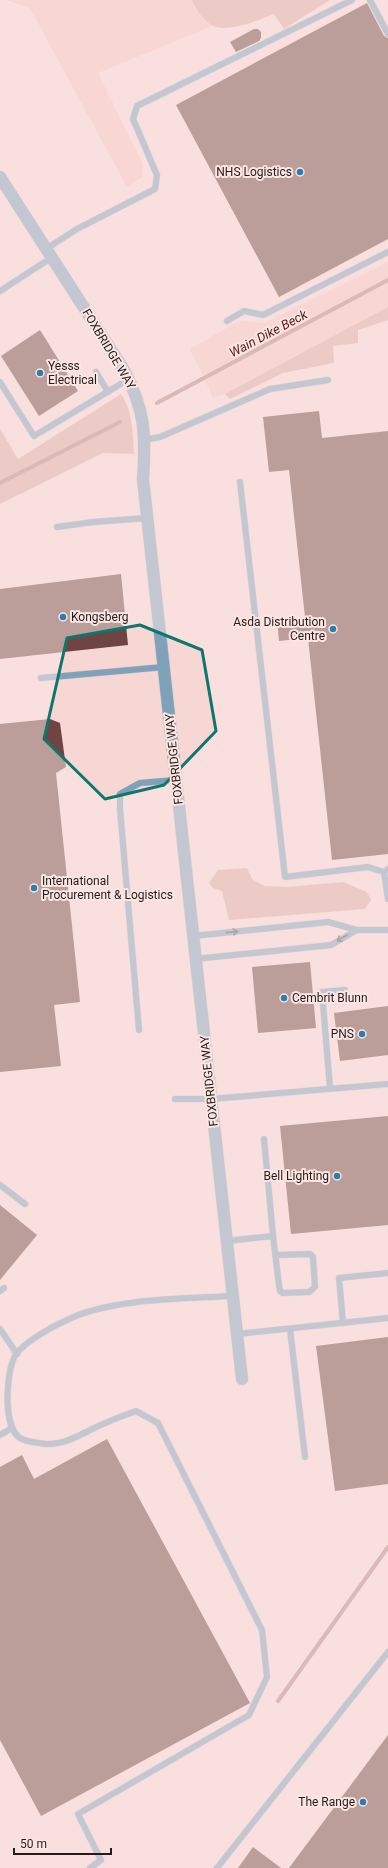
<svg xmlns="http://www.w3.org/2000/svg" width="388" height="1868" font-family="Roboto,sans-serif">
<rect width="100%" height="100%" fill="#fce6e3"/>
<rect fill="#f6d7d4" x="0" y="0" width="388" height="1868"/>
<g fill="#f1c3bf">
<path d="M6 0H192L203 19 212 26 98 73 143 165 142 177 127 187 30 8Z"/>
<path d="M388 262V307L225 394 213 397 190 349 239 321 264 323Z"/>
</g>
<g fill="#daaaa5">
<path d="M192 0H330L284 29 274 14C259 20 226 34 211 25 202 19 196 9 192 0Z"/>
<path d="M388 307V320L358 330V343L333 346 334 363 283 373 230 399 225 394Z"/>
<path d="M121 394C133 411 133 434 134 454L103 453 0 504V429L18 459Z"/>
<path d="M247 868 252 879 264 886 287 887 343 882 367 892 371 900 365 909 229 920 222 891 213 888 209 883 218 870Z"/>
</g>
<g fill="none" stroke-linecap="round" stroke-linejoin="round">
<g stroke="#b1837f" stroke-width="4">
<path d="M157 403 388 280"/>
<path d="M0 483 120 422"/>
<path d="M278 1701 388 1547"/>
</g>
</g>
<g fill="#6e4542">
<path d="M367 3 384 36 388 38V239L279 297 176 105Z"/>
<path d="M254 29H258L261 32V38L259 41 236 52 230 42Z"/>
<path d="M40 330 78 391 39 416 1 356Z"/>
<path d="M319 411 322 438 388 431V854L332 860 308 638 279 641 277 620 305 617 289 470 269 472 263 417Z"/>
<path d="M121 574 128 645 0 659V589Z"/>
<path d="M50 719 60 723 66 767 56 773 80 1002 54 1005 61 1066 0 1072V724Z"/>
<path d="M310 962 316 1028 258 1033 252 967Z"/>
<path d="M388 1006V1055L340 1061 334 1013Z"/>
<path d="M388 1116V1225L291 1234 280 1126Z"/>
<path d="M0 1205 37 1235 0 1280Z"/>
<path d="M388 1337V1484L335 1491 316 1346Z"/>
<path d="M107 1439 250 1703 41 1816 0 1740V1467L22 1455 34 1479Z"/>
<path d="M388 1735V1868H289Z"/>
<path d="M253 1847 281 1868H238Z"/>
</g>
<g fill="none" stroke-linecap="round" stroke-linejoin="round">
<defs>
<g id="lane">
<path d="M370 0 388 34"/>
<path d="M46 249 77 229 155 189 157 175 133 119 137 106 352 0"/>
<path d="M0 291 51 258"/>
<path d="M227 321 244 311 263 315 388 252"/>
<path d="M96 372 108 392"/>
<path d="M0 382 34 436 129 379"/>
<path d="M145 440 160 437 270 389 328 380"/>
<path d="M240 482 285 877 368 867 384 872"/>
<path d="M57 527 93 522 147 518"/>
<path d="M41 678 164 667"/>
<path d="M388 869 384 872 388 899"/>
<path d="M357 930H388"/>
<path d="M193 936 328 922 357 930 331 945 195 959"/>
<path d="M139 1030 120 809V794L140 783 176 780"/>
<path d="M330 1088 322 992 345 990"/>
<path d="M175 1099H211L388 1084"/>
<path d="M0 1185 25 1204"/>
<path d="M273 1236 279 1285 280 1291 283 1293 309 1292 315 1287 313 1257 310 1254 275 1255"/>
<path d="M227 1241 273 1236 264 1139"/>
<path d="M0 1291 4 1288"/>
<path d="M343 1323 339 1278 388 1273"/>
<path d="M0 1329 17 1354"/>
<path d="M290 1329 305 1457"/>
<path d="M237 1334 388 1318"/>
<path d="M0 1435 12 1428"/>
<path d="M90 1868 101 1860 78 1814 249 1715 267 1677 262 1630 158 1423 136 1411C125 1415 114 1419 103 1424 84 1432 67 1445 46 1444 39 1443 26 1442 20 1438 2 1426 6 1370 16 1354 26 1341 53 1326 69 1319 113 1298 184 1299 233 1296"/>
<path d="M217 1868 388 1652"/>
</g>
<path id="street" d="M0 177 124 370C145 410 146 434 143 479L242 1379"/>
</defs>
<use href="#lane" stroke="#d5c2bf" stroke-width="7"/>
<use href="#street" stroke="#d5c2bf" stroke-width="13"/>
<use href="#lane" stroke="#7fa2ba" stroke-width="6"/>
<use href="#street" stroke="#7fa2ba" stroke-width="12"/>
</g>
<defs><path id="oneway-shaft" d="M-6 0H5M1.5-3L5.5 0L1.5 3" fill="none" stroke-width="1.6" stroke-linecap="round" stroke-linejoin="round"/></defs>
<g stroke="#4d5863">
<use href="#oneway-shaft" transform="translate(232 932) rotate(-6)"/>
<use href="#oneway-shaft" transform="translate(342 938) rotate(150)"/>
</g>
<path d="M0 0H388V1868H0ZM140 625 202 650 216 731 164 785 105 799 44 739 67 638Z" fill="#fce6e3" fill-opacity=".55" fill-rule="evenodd"/>
<path fill="none" stroke="#0f766e" stroke-width="3" stroke-linejoin="round" d="M140 625 202 650 216 731 164 785 105 799 44 739 67 638Z"/>
<g fill="#2b7eae" stroke="#fce6e3" stroke-width="1.5">
<circle cx="300" cy="172" r="4"/>
<circle cx="40" cy="373" r="4"/>
<circle cx="63" cy="617" r="4"/>
<circle cx="333" cy="629" r="4"/>
<circle cx="34" cy="888" r="4"/>
<circle cx="284" cy="998" r="4"/>
<circle cx="362" cy="1034" r="4"/>
<circle cx="337" cy="1176" r="4"/>
<circle cx="363" cy="1802" r="4"/>
</g>
<g text-anchor="middle" stroke-width="4" stroke-linejoin="round" paint-order="stroke">
<g font-size="12" fill="#241c1b" stroke="#fce6e3" text-anchor="end">
<text x="292" y="176">NHS Logistics</text>
<text x="48" y="370" text-anchor="start">Yesss<tspan x="48" dy="14">Electrical</tspan></text>
<text x="71" y="621" text-anchor="start">Kongsberg</text>
<text x="325" y="626">Asda Distribution<tspan x="325" dy="14">Centre</tspan></text>
<text x="42" y="885" text-anchor="start">International<tspan x="42" dy="14">Procurement &amp; Logistics</tspan></text>
<text x="292" y="1002" text-anchor="start">Cembrit Blunn</text>
<text x="354" y="1038">PNS</text>
<text x="329" y="1180">Bell Lighting</text>
<text x="355" y="1806">The Range</text>
</g>
<g font-size="12" fill="#241c1b" stroke="#fce6e3">
<text transform="translate(109 349) rotate(59)" y="4">FOXBRIDGE WAY</text>
<text transform="translate(174 759) rotate(-96)" y="4">FOXBRIDGE WAY</text>
<text transform="translate(209 1081) rotate(-96)" y="4">FOXBRIDGE WAY</text>
</g>
<g font-size="13" font-style="italic" fill="#581d1c" stroke="#fce6e3">
<text transform="translate(268 333) rotate(-28)" y="5">Wain Dike Beck</text>
</g>
</g>
<path d="M14 1848v6h97v-6" fill="none" stroke="#241c1b" stroke-width="2"/>
<text x="20" y="1848" font-size="12" fill="#241c1b" stroke="#fce6e3" stroke-width="3" paint-order="stroke">50 m</text>
</svg>
